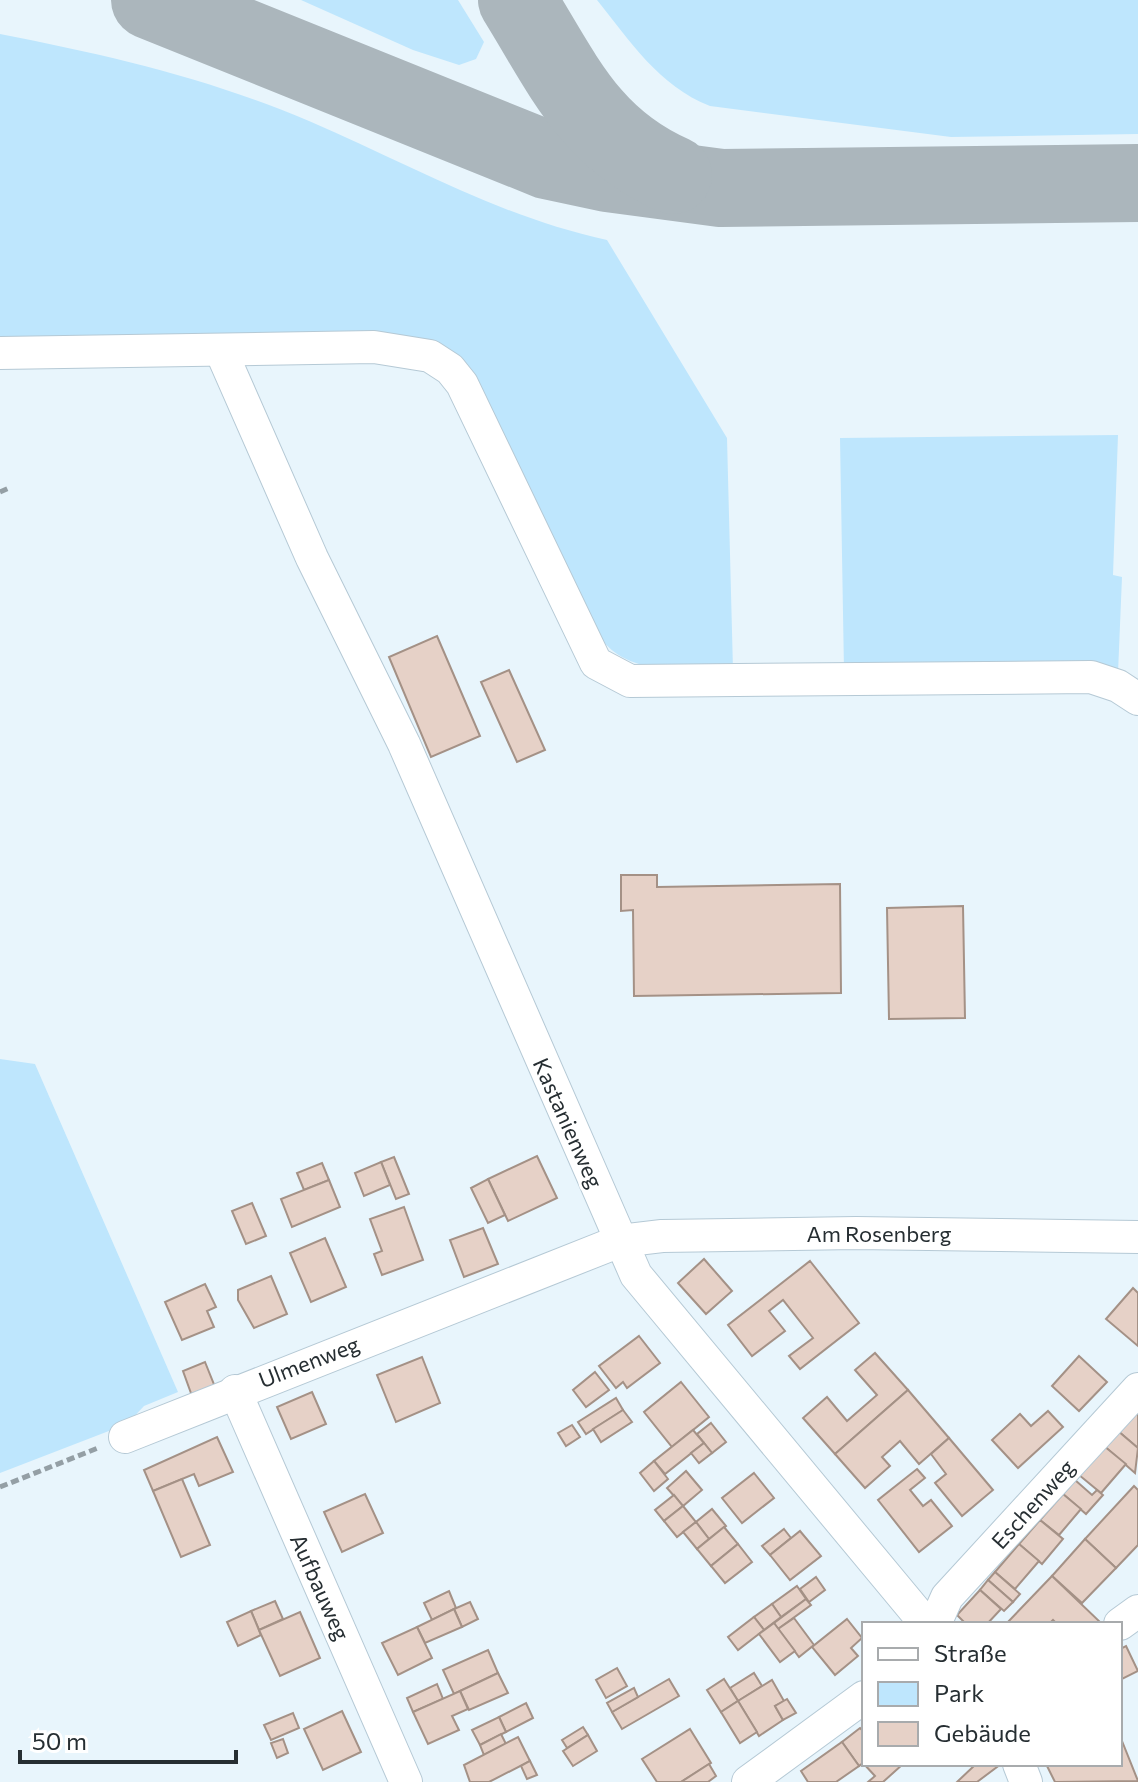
<svg xmlns="http://www.w3.org/2000/svg" width="1138" height="1782" font-family="Commissioner,sans-serif">
<rect width="100%" height="100%" fill="#e8f5fc"/>
<g fill="#bee6fd">
<path d="M301 0H458L484 42 476 59 459 65 413 50Z"/>
<path d="M597 0H1138V134L951 137 710 106C659 86 630 41 597 0Z"/>
<path d="M0 34C107 55 208 78 309 121 409 164 500 217 607 240L727 438 733 670C698 669 653 674 622 657 602 646 590 623 577 605L440 347 0 341Z"/>
<path d="M1118 435 1113 575 1122 577 1118 673 844 671 840 438Z"/>
<path d="M0 1059 35 1064 178 1392 144 1406 127 1424 0 1473Z"/>
</g>
<g fill="none" stroke-linecap="round" stroke-linejoin="round">
<g stroke="#abb6bc" stroke-width="78">
<path d="M150 0 547 160 608 173 721 188 1138 183"/>
<path d="M517 0C563 74 589 138 673 175"/>
</g>
</g>
<g fill="#e6d1c7" stroke="#a49186" stroke-width="2">
<path d="M437 636 480 736 431 757 389 657Z"/>
<path d="M509 670 545 750 517 762 481 682Z"/>
<path d="M621 875H657V887L840 884 841 993 634 996 633 910 621 911Z"/>
<path d="M963 906 965 1018 889 1019 887 908Z"/>
<path d="M537 1156 557 1198 508 1221 488 1179Z"/>
<path d="M394 1157 409 1194 396 1199 381 1162Z"/>
<path d="M381 1162 390 1185 364 1196 355 1173Z"/>
<path d="M322 1163 329 1180 304 1190 297 1173Z"/>
<path d="M488 1179 505 1215 488 1223 471 1188Z"/>
<path d="M329 1180 340 1207 292 1227 281 1199Z"/>
<path d="M252 1203 266 1236 246 1244 232 1211Z"/>
<path d="M404 1207 423 1260 382 1275 374 1254 382 1251 370 1219Z"/>
<path d="M483 1228 498 1264 464 1277 450 1240Z"/>
<path d="M325 1238 346 1287 311 1302 290 1253Z"/>
<path d="M704 1259 732 1291 706 1314 678 1283Z"/>
<path d="M810 1261 859 1323 800 1369 789 1356 813 1338 783 1300 769 1311 785 1331 752 1356 728 1325Z"/>
<path d="M271 1276 287 1314 254 1328 238 1300V1290Z"/>
<path d="M205 1284 216 1307 207 1311 214 1327 182 1340 165 1302Z"/>
<path d="M1133 1288 1138 1293V1346L1106 1319Z"/>
<path d="M639 1336 660 1363 627 1388 623 1382 616 1388 599 1366Z"/>
<path d="M875 1353 908 1390 835 1454 803 1418 827 1397 847 1421 877 1395 855 1370Z"/>
<path d="M1079 1356 1107 1382 1079 1411 1052 1386Z"/>
<path d="M422 1357 440 1403 396 1422 377 1375Z"/>
<path d="M205 1362 215 1387 192 1396 183 1371Z"/>
<path d="M595 1372 609 1390 586 1407 573 1390Z"/>
<path d="M681 1382 709 1417 672 1447 644 1412Z"/>
<path d="M908 1390 949 1438 919 1464 900 1441 882 1457 890 1466 865 1488 835 1454Z"/>
<path d="M312 1392 326 1424 291 1439 277 1407Z"/>
<path d="M616 1398 623 1410 586 1434 578 1422Z"/>
<path d="M1138 1407V1448L1118 1431Z"/>
<path d="M623 1410 632 1422 601 1442 593 1429Z"/>
<path d="M1048 1411 1063 1427 1018 1468 992 1440 1020 1414 1031 1426Z"/>
<path d="M711 1423 726 1442 712 1453 697 1434Z"/>
<path d="M572 1425 580 1437 566 1446 558 1433Z"/>
<path d="M693 1430 704 1443 665 1474 654 1461Z"/>
<path d="M1118 1431 1138 1448 1135 1473 1104 1446Z"/>
<path d="M217 1437 233 1472 199 1486 194 1474 153 1491 144 1470Z"/>
<path d="M949 1438 993 1490 962 1516 935 1483 946 1474 931 1454Z"/>
<path d="M704 1443 712 1453 699 1463 691 1453Z"/>
<path d="M1104 1446 1126 1464 1101 1493 1079 1475Z"/>
<path d="M654 1461 668 1479 654 1491 640 1473Z"/>
<path d="M917 1469 925 1478 910 1490 923 1506 931 1500 952 1526 919 1552 878 1500Z"/>
<path d="M686 1471 702 1490 683 1506 667 1488Z"/>
<path d="M754 1473 774 1498 742 1523 722 1498Z"/>
<path d="M182 1479 210 1545 181 1557 153 1491Z"/>
<path d="M1075 1480 1092 1495 1097 1490 1103 1495 1086 1514 1063 1494Z"/>
<path d="M1134 1486 1138 1490V1545L1116 1568 1085 1539Z"/>
<path d="M365 1494 383 1533 342 1552 324 1512Z"/>
<path d="M1063 1494 1081 1509 1059 1535 1040 1520Z"/>
<path d="M674 1495 683 1506 664 1521 655 1510Z"/>
<path d="M683 1506 696 1522 677 1537 664 1521Z"/>
<path d="M712 1509 726 1526 709 1539 696 1522Z"/>
<path d="M1040 1520 1063 1539 1042 1564 1019 1544Z"/>
<path d="M696 1522 709 1539 697 1549 683 1532Z"/>
<path d="M724 1527 738 1544 711 1566 697 1549Z"/>
<path d="M784 1529 791 1538 770 1555 762 1546Z"/>
<path d="M800 1531 821 1556 790 1580 770 1555Z"/>
<path d="M1085 1539 1116 1568 1082 1603 1052 1576Z"/>
<path d="M738 1544 752 1562 725 1583 711 1566Z"/>
<path d="M1019 1544 1039 1561 1015 1589 995 1572Z"/>
<path d="M995 1572 1020 1594 1013 1602 988 1580Z"/>
<path d="M1052 1576 1100 1622 1057 1624 1053 1620 1049 1624H1006Z"/>
<path d="M816 1577 825 1590 809 1602 800 1589Z"/>
<path d="M988 1580 1013 1602 1004 1611 980 1590Z"/>
<path d="M797 1586 806 1599 781 1617 772 1604Z"/>
<path d="M980 1590 1001 1609 987 1624H966L957 1615Z"/>
<path d="M449 1591 456 1608 432 1620 424 1603Z"/>
<path d="M806 1599 811 1605 778 1629 774 1623Z"/>
<path d="M275 1601 283 1619 259 1630 251 1611Z"/>
<path d="M470 1602 478 1619 462 1627 454 1609Z"/>
<path d="M772 1604 781 1617 764 1630 754 1617Z"/>
<path d="M454 1609 462 1627 425 1643 417 1627Z"/>
<path d="M251 1611 261 1635 238 1646 227 1622Z"/>
<path d="M300 1612 320 1658 280 1676 259 1630Z"/>
<path d="M754 1617 764 1630 738 1650 728 1637Z"/>
<path d="M794 1618 814 1645 799 1657 778 1629Z"/>
<path d="M847 1619 862 1638 851 1648 858 1656 835 1675 812 1647Z"/>
<path d="M774 1623 795 1651 780 1662 759 1634Z"/>
<path d="M417 1627 432 1658 398 1675 382 1643Z"/>
<path d="M1126 1646 1138 1671 1120 1680V1649Z"/>
<path d="M488 1650 498 1673 454 1694 443 1670Z"/>
<path d="M617 1668 627 1686 606 1698 596 1680Z"/>
<path d="M498 1673 508 1693 469 1710 460 1691Z"/>
<path d="M754 1673 762 1686 738 1701 730 1688Z"/>
<path d="M669 1679 679 1696 622 1729 612 1712Z"/>
<path d="M724 1679 738 1701 721 1712 707 1690Z"/>
<path d="M772 1680 784 1701 775 1706 783 1720 759 1736 738 1701Z"/>
<path d="M437 1684 443 1699 413 1712 407 1698Z"/>
<path d="M634 1688 638 1697 612 1712 607 1703Z"/>
<path d="M460 1691 468 1709 452 1716 459 1730 428 1744 413 1712Z"/>
<path d="M787 1699 796 1713 783 1720 775 1706Z"/>
<path d="M738 1701 757 1732 740 1743 721 1712Z"/>
<path d="M526 1703 533 1718 506 1732 499 1717Z"/>
<path d="M342 1711 361 1752 323 1770 304 1729Z"/>
<path d="M293 1713 299 1728 271 1740 264 1725Z"/>
<path d="M499 1717 506 1732 480 1745 472 1730Z"/>
<path d="M583 1727 588 1735 567 1748 562 1740Z"/>
<path d="M860 1728 864 1732V1762L859 1766 842 1742Z"/>
<path d="M690 1729 711 1763 681 1782H657L642 1759Z"/>
<path d="M501 1734 506 1744 484 1755 480 1745Z"/>
<path d="M588 1735 597 1751 573 1766 563 1751Z"/>
<path d="M1120 1736 1138 1781 1055 1782 1046 1764H1120Z"/>
<path d="M518 1737 530 1761 489 1782H470L464 1765Z"/>
<path d="M283 1739 288 1753 277 1758 271 1743Z"/>
<path d="M842 1742 859 1766 836 1782H808L801 1771Z"/>
<path d="M530 1761 537 1775 527 1779 521 1766Z"/>
<path d="M864 1762V1764H903L883 1782H868L875 1776 863 1763Z"/>
<path d="M709 1764 716 1776 708 1782H681Z"/>
<path d="M976 1764H1001L977 1782H957Z"/>
</g>
<g fill="none" stroke-linecap="round" stroke-linejoin="round">
<defs>
<g id="minor">
<path d="M221 351 312 558 404 744 636 1275 926 1624"/>
<path d="M0 353 374 347 430 356 450 369 462 384 596 663 630 681 1091 677 1118 686 1138 699"/>
<path d="M235 1391 406 1782"/>
<path d="M125 1437 620 1241 662 1236 856 1233 1138 1237"/>
<path d="M935 1624 947 1597 1138 1389"/>
<path d="M1120 1624 1138 1611"/>
<path d="M1019 1764 1026 1782"/>
<path d="M748 1782 864 1697"/>
</g>
</defs>
<use href="#minor" stroke="#b5c9d5" stroke-width="34"/>
<g stroke="#949fa5" stroke-width="5" stroke-dasharray="8 4" stroke-linecap="butt">
<path d="M0 492 9 488"/>
<path d="M0 1487 98 1448"/>
</g>
<use href="#minor" stroke="#fff" stroke-width="32"/>
</g>
<g text-anchor="middle" stroke-width="6" stroke-linejoin="round" paint-order="stroke">
<g font-size="22" fill="#262e32" stroke="#fff">
<text transform="translate(568 1123) rotate(66)" y="8">Kastanienweg</text>
<text x="879" y="1242">Am Rosenberg</text>
<text transform="translate(309 1362) rotate(-21)" y="8">Ulmenweg</text>
<text transform="translate(1033 1504) rotate(-48)" y="8">Eschenweg</text>
<text transform="translate(320 1587) rotate(66)" y="8">Aufbauweg</text>
</g>
</g>
<rect x="862" y="1622" width="260" height="144" fill="#ffffff" stroke="#a8abad" stroke-width="2"/>
<rect x="878" y="1648" width="40" height="12" fill="#ffffff" stroke="#a8abad" stroke-width="2"/>
<text x="934" y="1662" font-size="24" fill="#262e32">Straße</text>
<rect x="878" y="1682" width="40" height="24" fill="#bee6fd" stroke="#a8abad" stroke-width="2"/>
<text x="934" y="1702" font-size="24" fill="#262e32">Park</text>
<rect x="878" y="1722" width="40" height="24" fill="#e6d1c7" stroke="#a8abad" stroke-width="2"/>
<text x="934" y="1742" font-size="24" fill="#262e32">Gebäude</text>
<path d="M20 1750v12h216v-12" fill="none" stroke="#262e32" stroke-width="4"/>
<text x="32" y="1750" font-size="24" fill="#262e32" stroke="#ffffff" stroke-width="6" paint-order="stroke">50 m</text>
</svg>
